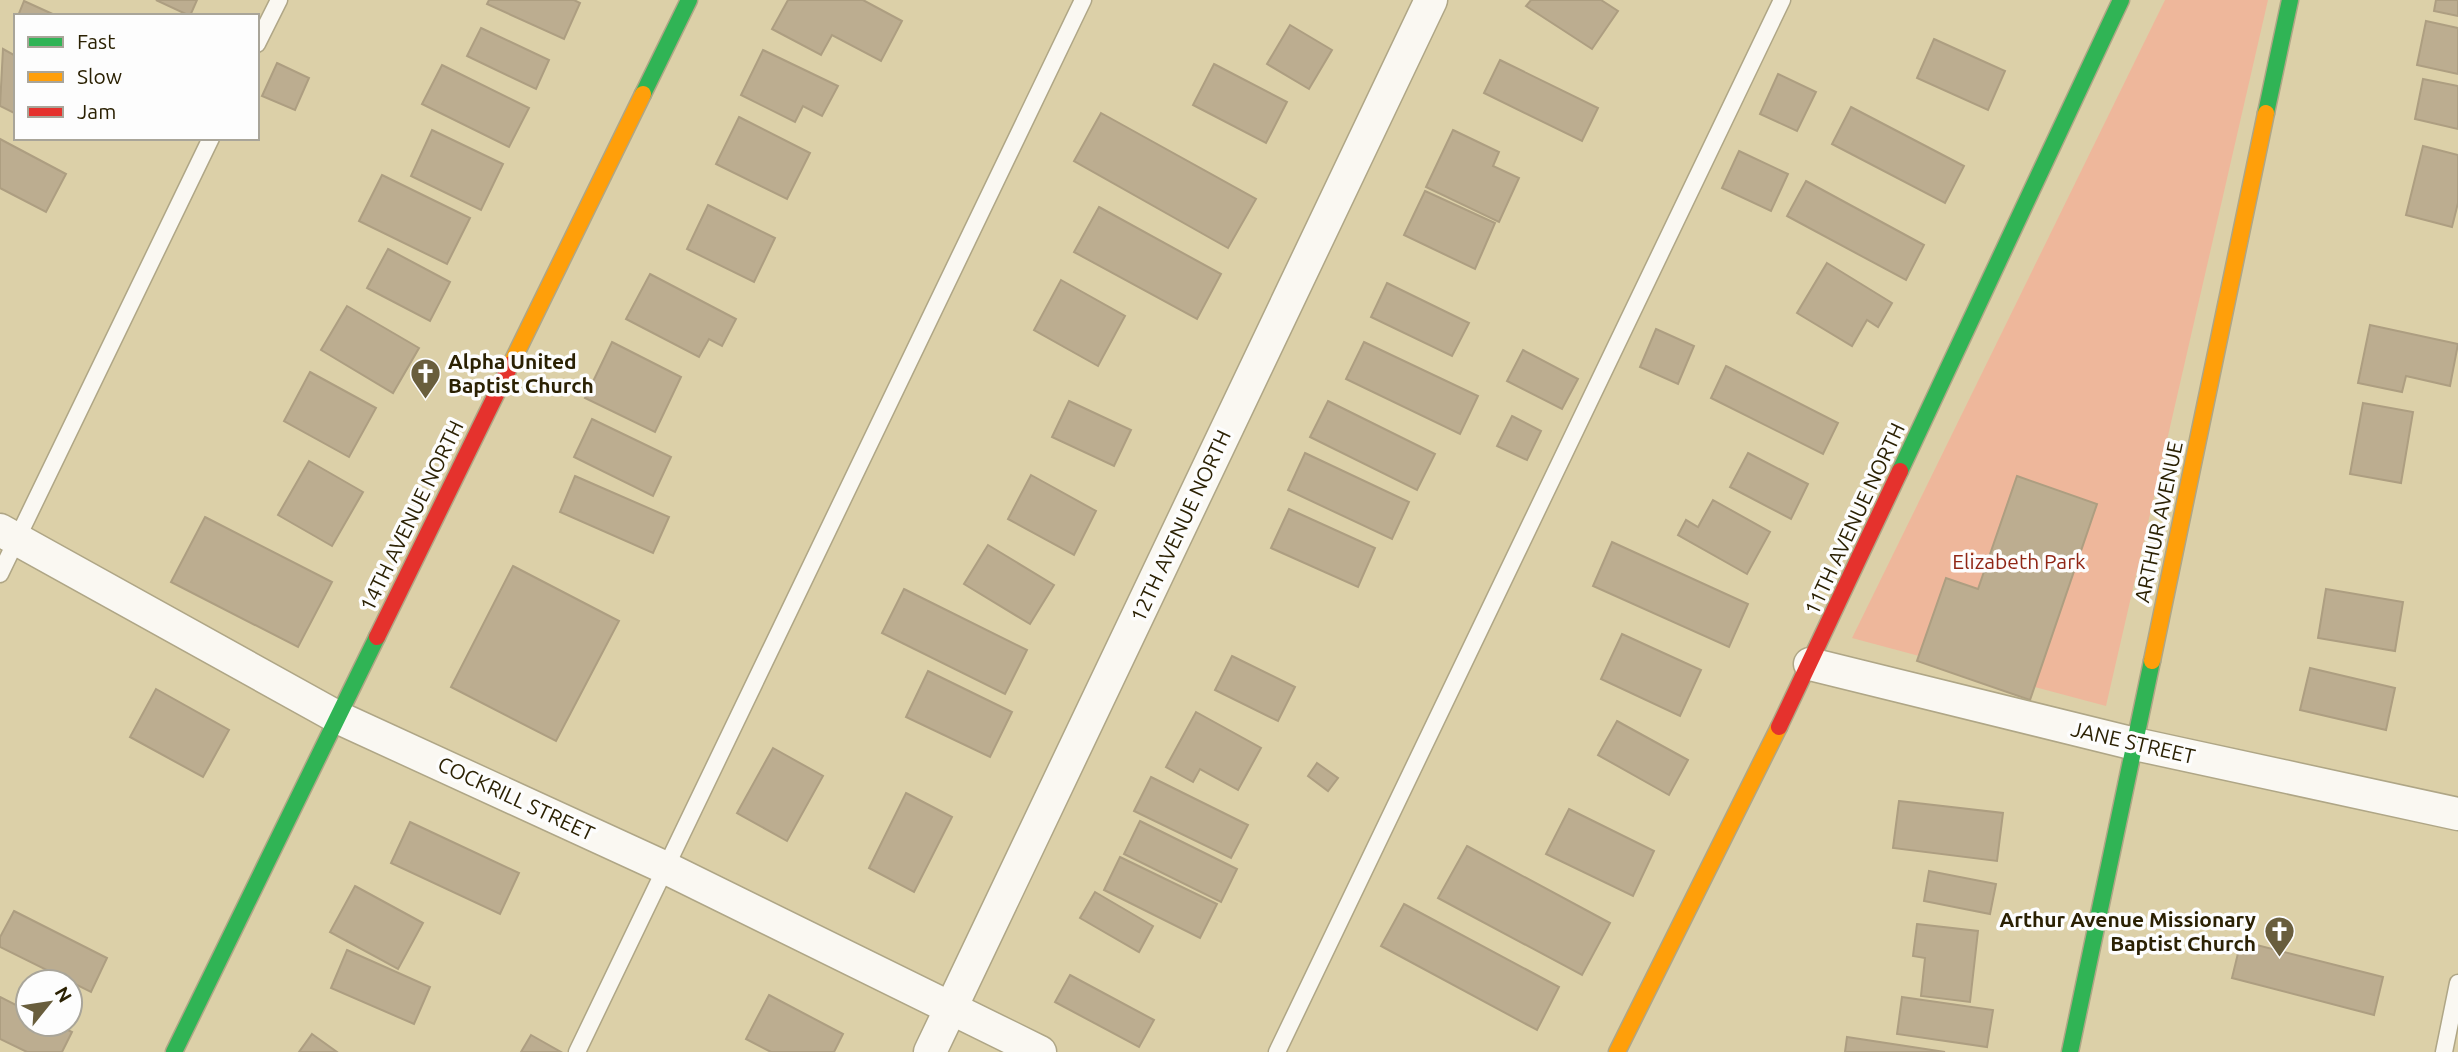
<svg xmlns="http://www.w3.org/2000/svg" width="2458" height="1052" font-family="Ubuntu,sans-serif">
<rect width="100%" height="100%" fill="#dcd0a8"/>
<path fill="#eeb79b" d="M2165 0H2268L2106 706 1852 638Z"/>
<g fill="#bcad90" stroke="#ad9e81" stroke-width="2">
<path d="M156 0H197L190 16Z"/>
<path d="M489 0H574L580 3 564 39 487 4Z"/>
<path d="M788 0H863L902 21 881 61 832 35 821 55 772 29Z"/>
<path d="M1531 0H1601L1618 11 1592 49 1526 6Z"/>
<path d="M2436 0H2458V16L2434 11Z"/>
<path d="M24 1 57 16H18Z"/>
<path d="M2426 21 2458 28V74L2417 65Z"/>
<path d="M1290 25 1332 50 1309 89 1267 64Z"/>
<path d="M481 28 549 60 536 89 467 56Z"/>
<path d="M1934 39 2005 71 1988 110 1917 78Z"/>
<path d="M3 49 16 56V114L0 106Z"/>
<path d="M763 50 838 86 822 116 803 106 795 122 741 95Z"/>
<path d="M1500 60 1598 108 1582 141 1484 93Z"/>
<path d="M277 63 309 78 295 110 262 96Z"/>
<path d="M1214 64 1287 102 1266 143 1193 105Z"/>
<path d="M442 65 529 108 509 147 422 104Z"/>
<path d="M1778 74 1816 92 1797 131 1760 114Z"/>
<path d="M2423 79 2458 86V129L2415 119Z"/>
<path d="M1851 107 1964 166 1945 203 1832 144Z"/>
<path d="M1101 113 1256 199 1228 248 1074 161Z"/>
<path d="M739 117 810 153 787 199 716 164Z"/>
<path d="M432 130 503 164 481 210 411 176Z"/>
<path d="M1453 130 1499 152 1493 166 1519 178 1499 222 1426 187Z"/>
<path d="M0 139 66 174 46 212 0 188Z"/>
<path d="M2423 146 2458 155V203L2452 227 2406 215Z"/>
<path d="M1739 151 1788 174 1771 211 1722 188Z"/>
<path d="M382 175 470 218 447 264 359 221Z"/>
<path d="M1806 181 1924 245 1906 280 1787 216Z"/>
<path d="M1425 191 1495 223 1475 269 1404 235Z"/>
<path d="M708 205 775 238 754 282 687 249Z"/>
<path d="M1099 207 1221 274 1197 319 1074 252Z"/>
<path d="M388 249 450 282 430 321 367 288Z"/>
<path d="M1827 263 1892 303 1878 327 1867 320 1852 346 1797 313Z"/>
<path d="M650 274 736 319 722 346 709 339 699 357 626 319Z"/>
<path d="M1061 280 1125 316 1098 366 1034 330Z"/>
<path d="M1387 283 1469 323 1452 356 1371 317Z"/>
<path d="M347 306 419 348 393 393 321 350Z"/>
<path d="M2370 325 2458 344 2450 386 2406 376 2402 392 2358 383Z"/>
<path d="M1656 329 1694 346 1678 384 1640 367Z"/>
<path d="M612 342 681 377 655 432 585 398Z"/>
<path d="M1364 342 1478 396 1460 434 1346 379Z"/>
<path d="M1523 350 1578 379 1562 409 1507 381Z"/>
<path d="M1726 366 1838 423 1823 454 1711 398Z"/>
<path d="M310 372 376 408 349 457 284 421Z"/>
<path d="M1069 401 1131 430 1114 466 1052 437Z"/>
<path d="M1328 401 1435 454 1417 490 1310 437Z"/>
<path d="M2363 403 2413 412 2401 483 2350 474Z"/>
<path d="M1512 416 1541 431 1527 460 1497 446Z"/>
<path d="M592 419 671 457 653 496 574 457Z"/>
<path d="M1305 453 1409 502 1392 539 1288 490Z"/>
<path d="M1748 453 1808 484 1791 519 1730 487Z"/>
<path d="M309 461 363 492 332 546 278 515Z"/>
<path d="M1031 475 1096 511 1074 555 1008 519Z"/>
<path d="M575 476 669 517 653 553 560 512Z"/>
<path d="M2017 476 2097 504 2030 700 1917 661 1946 578 1978 589Z"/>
<path d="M1713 500 1770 532 1747 574 1678 535 1686 520 1698 527Z"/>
<path d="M1289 509 1375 548 1358 587 1271 548Z"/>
<path d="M205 517 332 582 298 647 171 582Z"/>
<path d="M1612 542 1748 604 1729 647 1593 586Z"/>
<path d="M988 545 1054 585 1030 624 964 584Z"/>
<path d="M513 566 619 621 556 741 451 687Z"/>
<path d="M904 589 1027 650 1005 694 882 633Z"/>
<path d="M2326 589 2403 602 2395 651 2318 638Z"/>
<path d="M1622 634 1701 670 1680 716 1601 679Z"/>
<path d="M1232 656 1295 687 1278 721 1215 690Z"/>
<path d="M2310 668 2395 688 2386 730 2300 710Z"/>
<path d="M928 671 1012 712 990 757 906 717Z"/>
<path d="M156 689 229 730 203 777 130 737Z"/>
<path d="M1196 712 1261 748 1238 790 1200 769 1193 782 1166 767Z"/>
<path d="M1617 721 1688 760 1669 795 1598 755Z"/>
<path d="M773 748 823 776 787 841 737 813Z"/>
<path d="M1317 763 1338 778 1328 791 1308 776Z"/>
<path d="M1151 777 1248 825 1231 858 1134 811Z"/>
<path d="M906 793 952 817 914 892 869 868Z"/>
<path d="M1899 801 2003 813 1997 861 1893 848Z"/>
<path d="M1569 809 1654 851 1633 896 1546 854Z"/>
<path d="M1140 821 1237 869 1221 902 1124 854Z"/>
<path d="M410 822 519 873 500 914 391 863Z"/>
<path d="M1467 846 1610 923 1582 975 1438 898Z"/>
<path d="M1120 857 1217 904 1200 938 1104 890Z"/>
<path d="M1929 871 1996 884 1990 914 1924 901Z"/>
<path d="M355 886 423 923 398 969 330 932Z"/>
<path d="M1095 892 1153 926 1139 952 1080 918Z"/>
<path d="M1404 904 1559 987 1537 1030 1381 946Z"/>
<path d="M14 911 107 958 91 992 0 947V937Z"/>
<path d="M1917 924 1978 931 1970 1002 1921 996 1925 958 1913 956Z"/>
<path d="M2241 941 2383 977 2374 1015 2232 978Z"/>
<path d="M347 950 430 987 414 1024 331 988Z"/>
<path d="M1070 975 1154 1020 1139 1047 1055 1002Z"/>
<path d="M769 995 843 1034 834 1052H771L746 1039Z"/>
<path d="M0 997 28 1011V1024H55L72 1032 62 1052H27L0 1039Z"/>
<path d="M1902 997 1993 1010 1987 1047 1897 1034Z"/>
<path d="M312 1034 337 1052H299Z"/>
<path d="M531 1035 561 1052H521Z"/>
<path d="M1847 1037 1945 1052H1845Z"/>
</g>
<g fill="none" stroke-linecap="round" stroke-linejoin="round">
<defs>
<g id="lane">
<path d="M257 44 279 0"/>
<path d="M0 574 211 138"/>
<path d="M577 1052 1083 0"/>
<path d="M1277 1052 1782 0"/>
<path d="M2444 1052 2458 983"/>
</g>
<g id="street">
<path d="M0 530 337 717 666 868 1040 1052"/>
<path d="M1810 664 2135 744 2458 814"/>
<path d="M930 1052 1431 0"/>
</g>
<g id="fast">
<path d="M643 94 689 0"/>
<path d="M2266 113 2290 0"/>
<path d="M1900 471 2121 0"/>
<path d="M174 1052 377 637"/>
<path d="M2070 1052 2152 661"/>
</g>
<g id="slow">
<path d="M511 364 643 94"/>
<path d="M2152 661 2266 113"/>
<path d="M1617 1052 1779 727"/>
</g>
<g id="jam">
<path d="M377 637 511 364"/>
<path d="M1779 727 1900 471"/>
</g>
</defs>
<use href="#lane" stroke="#afa686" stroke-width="19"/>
<use href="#street" stroke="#afa686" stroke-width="35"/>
<use href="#fast" stroke="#afa686" stroke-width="19"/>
<use href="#slow" stroke="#afa686" stroke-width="19"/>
<use href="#jam" stroke="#afa686" stroke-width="19"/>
<use href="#lane" stroke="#faf8f2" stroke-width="16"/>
<use href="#street" stroke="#faf8f2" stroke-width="32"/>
<use href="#fast" stroke="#30b455" stroke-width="16"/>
<use href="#slow" stroke="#ff9f0a" stroke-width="16"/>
<use href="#jam" stroke="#e5322d" stroke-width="16"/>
</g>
<defs>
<symbol id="church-pin" viewBox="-11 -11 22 30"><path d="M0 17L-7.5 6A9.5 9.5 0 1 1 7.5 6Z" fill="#695e3d" stroke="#fdfdfd"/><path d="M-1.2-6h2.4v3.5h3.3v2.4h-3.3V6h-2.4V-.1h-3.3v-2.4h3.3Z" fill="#fff"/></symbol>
</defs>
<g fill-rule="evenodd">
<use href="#church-pin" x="408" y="356" width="35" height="47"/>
<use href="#church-pin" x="2262" y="914" width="35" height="47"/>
</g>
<g text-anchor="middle" stroke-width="7" stroke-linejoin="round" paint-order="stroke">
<g font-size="21" font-weight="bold" fill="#2b2103" stroke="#fdfdfd" text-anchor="start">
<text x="448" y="369">Alpha United<tspan x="448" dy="24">Baptist Church</tspan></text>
<text x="2256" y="927" text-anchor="end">Arthur Avenue Missionary<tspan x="2256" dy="24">Baptist Church</tspan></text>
</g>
<g font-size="21" fill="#2b2103" stroke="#fdfdfd">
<text transform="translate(412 516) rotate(-64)" y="7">14TH AVENUE NORTH</text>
<text transform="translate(1855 519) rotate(-65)" y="7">11TH AVENUE NORTH</text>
<text transform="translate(2159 522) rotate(-78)" y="7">ARTHUR AVENUE</text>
<text transform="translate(1181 526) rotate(-65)" y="7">12TH AVENUE NORTH</text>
<text transform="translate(2133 743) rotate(13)" y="7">JANE STREET</text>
<text transform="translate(516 799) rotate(25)" y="7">COCKRILL STREET</text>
</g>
<g font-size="21" fill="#902615" stroke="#fdfdfd">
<text x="2019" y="569">Elizabeth Park</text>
</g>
</g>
<rect x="14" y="14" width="245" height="126" fill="#fdfdfd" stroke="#a9a599" stroke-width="2"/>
<rect x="28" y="37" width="35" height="10" fill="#30b455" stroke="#a9a599" stroke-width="2"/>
<text x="77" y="49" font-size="21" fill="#2b2103">Fast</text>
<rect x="28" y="72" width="35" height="10" fill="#ff9f0a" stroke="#a9a599" stroke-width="2"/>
<text x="77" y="84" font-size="21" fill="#2b2103">Slow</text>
<rect x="28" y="107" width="35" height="10" fill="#e5322d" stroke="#a9a599" stroke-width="2"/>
<text x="77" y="119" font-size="21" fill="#2b2103">Jam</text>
<g transform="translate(49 1003) rotate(60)"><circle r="33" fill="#fdfdfd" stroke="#a9a599" stroke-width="2"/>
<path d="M0-5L12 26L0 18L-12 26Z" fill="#695e3d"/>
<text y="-10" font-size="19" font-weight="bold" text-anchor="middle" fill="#2b2103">N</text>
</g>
</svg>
